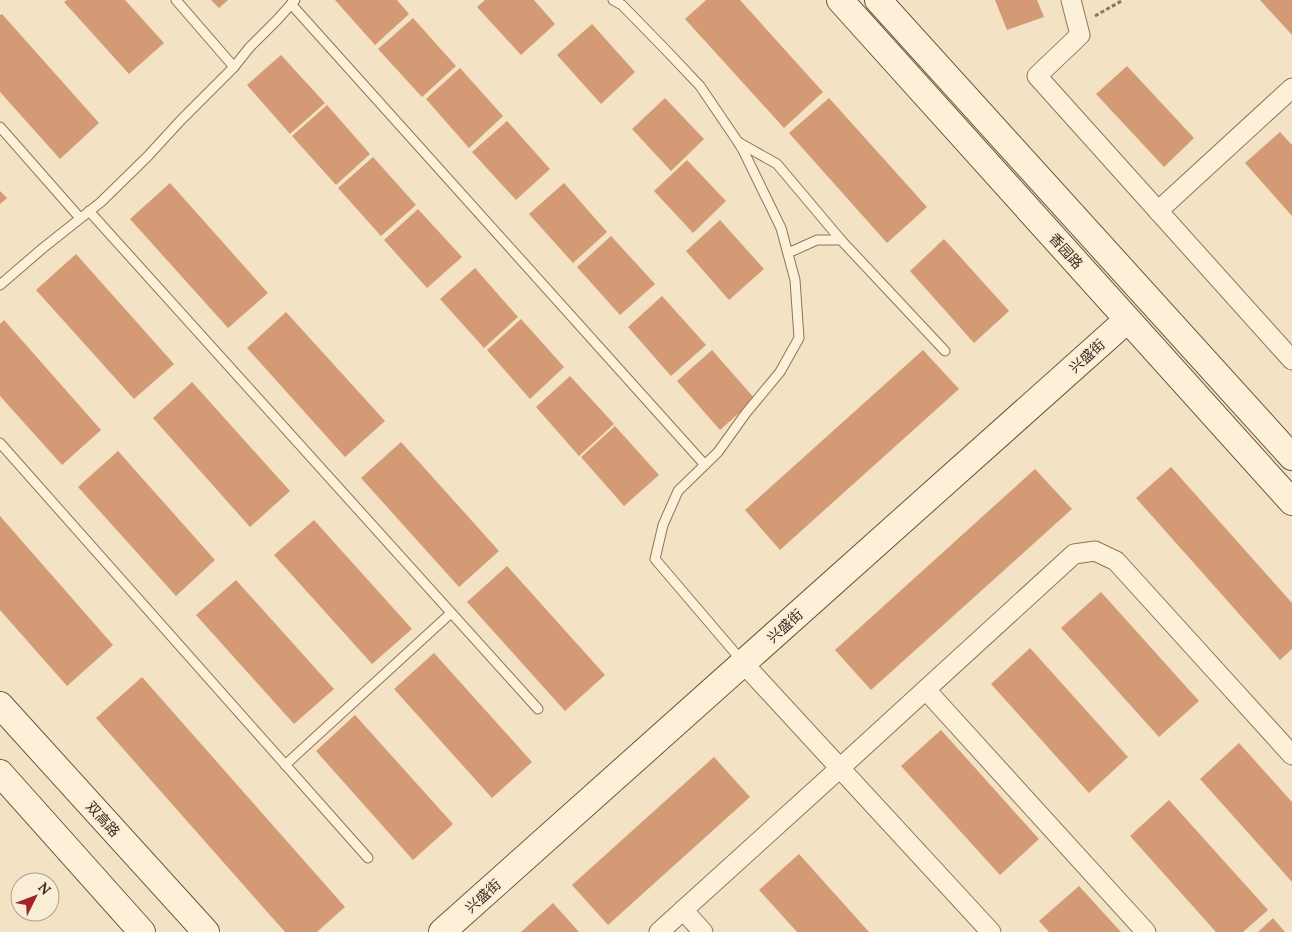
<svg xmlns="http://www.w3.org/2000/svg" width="1292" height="932" font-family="Lora,'Noto Sans SC',serif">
<rect width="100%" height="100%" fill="#f3e3c4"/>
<g fill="#d49a76">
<path d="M67 0H125L164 43 129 74 64 2Z"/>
<path d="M211 0H228L219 8Z"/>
<path d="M335 0H397L409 14 375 45Z"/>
<path d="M485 0H534L555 24 521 55 477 7Z"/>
<path d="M706 0H740L823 92 784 128 685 19Z"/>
<path d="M995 0H1037L1044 17 1007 30Z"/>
<path d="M1260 0H1292V35Z"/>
<path d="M2 14 99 123 60 159 0 92V15Z"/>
<path d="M413 18 456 66 422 97 378 49Z"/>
<path d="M592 24 635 72 601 104 557 55Z"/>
<path d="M281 55 325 103 290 134 247 85Z"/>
<path d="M1127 66 1194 138 1164 167 1096 94Z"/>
<path d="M460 68 503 116 469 148 426 99Z"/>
<path d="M665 98 704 139 671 171 632 129Z"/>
<path d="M829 98 927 207 887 243 789 133Z"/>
<path d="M327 105 370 154 336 185 292 136Z"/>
<path d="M507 121 550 169 516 200 472 152Z"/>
<path d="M1280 132 1292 145V216L1245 163Z"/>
<path d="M373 157 416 205 381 236 338 188Z"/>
<path d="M687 160 726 201 693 233 654 191Z"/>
<path d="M170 183 268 293 228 328 130 219Z"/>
<path d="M564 183 607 232 573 263 529 214Z"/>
<path d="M0 191 7 198 0 204Z"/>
<path d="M418 209 462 257 427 288 384 240Z"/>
<path d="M720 220 764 269 729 300 686 251Z"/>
<path d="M611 236 655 284 620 315 577 267Z"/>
<path d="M944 239 1009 311 974 343 910 271Z"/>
<path d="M76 254 174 364 134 399 36 290Z"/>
<path d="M475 268 518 317 484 348 440 299Z"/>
<path d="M662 296 706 345 671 376 628 327Z"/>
<path d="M286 312 385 421 345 457 247 348Z"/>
<path d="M521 319 564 367 530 399 487 350Z"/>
<path d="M4 320 101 430 62 465 0 396V324Z"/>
<path d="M712 350 755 399 720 430 677 381Z"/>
<path d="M923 350 959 389 780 550 745 510Z"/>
<path d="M570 376 614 424 579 456 536 407Z"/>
<path d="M192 382 290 491 250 527 153 418Z"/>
<path d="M615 426 659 475 624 506 581 457Z"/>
<path d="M401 442 499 551 459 587 361 478Z"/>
<path d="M118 451 215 560 176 596 78 487Z"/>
<path d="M1171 467 1292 603V649L1280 660 1136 498Z"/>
<path d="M1035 469 1072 509 871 690 835 650Z"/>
<path d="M0 516 113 645 67 686 0 610Z"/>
<path d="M314 520 412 629 372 664 274 555Z"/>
<path d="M507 566 605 675 565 711 467 602Z"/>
<path d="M236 580 334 689 294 724 196 615Z"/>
<path d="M1101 592 1199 701 1159 737 1061 628Z"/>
<path d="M1030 648 1128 757 1089 793 991 684Z"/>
<path d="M434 653 532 762 492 798 394 689Z"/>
<path d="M142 677 345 907 317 932H285L96 718Z"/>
<path d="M355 715 453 824 413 860 316 751Z"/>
<path d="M941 730 1039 839 1000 875 901 766Z"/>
<path d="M1239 743 1292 802V882L1200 779Z"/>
<path d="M714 757 750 797 608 925 572 885Z"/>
<path d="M1169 800 1268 910 1243 932H1216L1130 836Z"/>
<path d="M799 854 869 932H797L759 890Z"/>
<path d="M1079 886 1121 932H1049L1039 921Z"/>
<path d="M553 903 579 932H521Z"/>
<path d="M1273 918 1285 932H1258Z"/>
</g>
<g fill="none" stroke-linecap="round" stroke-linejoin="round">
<defs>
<g id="lane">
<path d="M176 0 234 67"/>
<path d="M613 0 622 5 664 48 700 86 738 142 743 150 781 228 795 280 799 338 780 372 746 413 718 452 678 491 663 525 655 559 742 661"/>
<path d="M291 4 705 465"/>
<path d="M0 127 80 218"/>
<path d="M738 142 777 164 841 240"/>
<path d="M89 211 538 709"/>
<path d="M788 253 817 240H841L945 351"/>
<path d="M0 285 43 248 101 202 147 157 181 120 234 67 249 48 276 21 295 0"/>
<path d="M0 443 368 858"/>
<path d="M285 765 451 613"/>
</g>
<g id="street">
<path d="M1071 0 1080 35 1037 76 1292 360"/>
<path d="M1158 211 1292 88"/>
<path d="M743 663 991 932"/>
<path d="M926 690 1146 932"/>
<path d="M683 910 703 932"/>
<path d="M659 932 840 768 1074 554 1095 551 1116 561 1292 755"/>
</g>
<g id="secondary">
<path d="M840 0 1292 502"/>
<path d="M878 0 1292 457"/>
<path d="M0 705 206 932"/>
<path d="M0 773 142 932"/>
<path d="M442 932 1127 320"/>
</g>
</defs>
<use href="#lane" stroke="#907458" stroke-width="11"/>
<use href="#street" stroke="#907458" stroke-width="21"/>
<use href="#secondary" stroke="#71553b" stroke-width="28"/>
<path stroke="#907458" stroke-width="3" stroke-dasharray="4 2.5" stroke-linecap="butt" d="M1095 16 1123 0"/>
<use href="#lane" stroke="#fcf0d9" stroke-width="9"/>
<use href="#street" stroke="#fcf0d9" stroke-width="19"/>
<use href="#secondary" stroke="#fcf0d9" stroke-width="26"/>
</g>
<g text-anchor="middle" stroke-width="5" stroke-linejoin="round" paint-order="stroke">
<g font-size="14" fill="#3e2c1e" stroke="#f9edd5">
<text transform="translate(1066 251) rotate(48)" y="5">香园路</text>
<text transform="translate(1087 356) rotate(-42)" y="5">兴盛街</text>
<text transform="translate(785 626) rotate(-42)" y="5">兴盛街</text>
<text transform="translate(103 819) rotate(48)" y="5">双高路</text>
<text transform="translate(483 896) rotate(-42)" y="5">兴盛街</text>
</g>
</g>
<g transform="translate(35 897) rotate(48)"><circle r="24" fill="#f9edd5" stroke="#aea08c"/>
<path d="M0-4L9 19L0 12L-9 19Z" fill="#a52227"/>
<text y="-8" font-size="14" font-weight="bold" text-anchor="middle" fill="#3e2c1e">N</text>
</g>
</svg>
